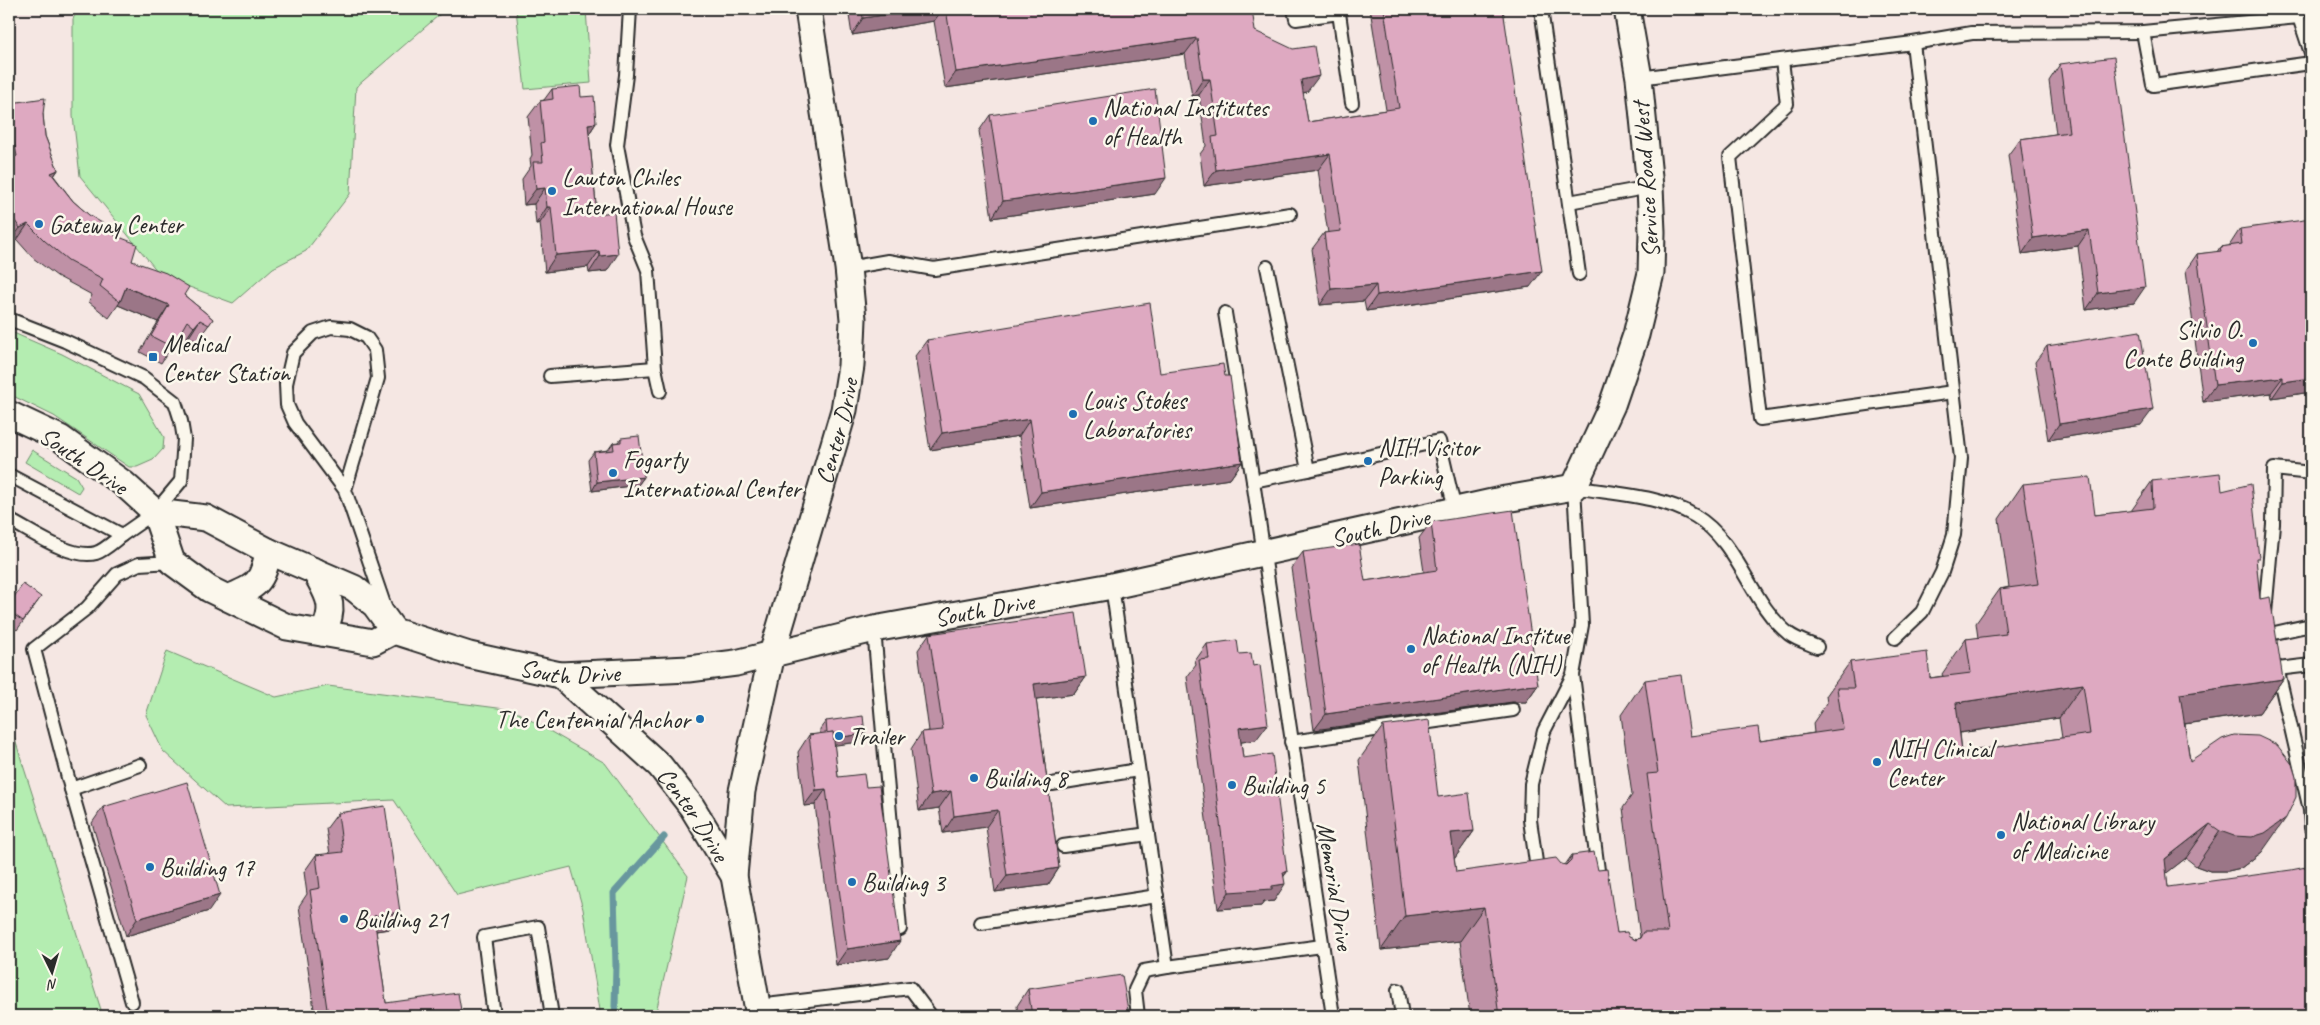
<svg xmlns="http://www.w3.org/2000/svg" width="2320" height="1025" font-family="Caveat,sans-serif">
<rect width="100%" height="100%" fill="#f5e7e3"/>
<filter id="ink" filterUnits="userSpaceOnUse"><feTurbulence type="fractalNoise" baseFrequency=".02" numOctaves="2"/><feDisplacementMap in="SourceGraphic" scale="10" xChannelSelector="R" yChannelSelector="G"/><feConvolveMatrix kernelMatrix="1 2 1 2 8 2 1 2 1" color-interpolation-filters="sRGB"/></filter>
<g filter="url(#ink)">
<g fill="#b4edb1" stroke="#708c6e">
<path d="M78 9H446L356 87 350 194 306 251 273 268 233 303 162 277 80 176 73 116V19Z"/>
<path d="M516 9H586L591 83 525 89Z"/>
<path d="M9 331 62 354 139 394 164 437 163 449 153 460 137 467H129L54 416 9 394Z"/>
<path d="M32 450 76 477 82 487 78 493 25 462Z"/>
<path d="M167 651 276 697 328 686 513 710 605 763 688 876 655 1016H601L583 909 571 867 457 895 394 800 226 808 163 751 146 715Z"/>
<path d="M9 721 103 1016H9Z"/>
</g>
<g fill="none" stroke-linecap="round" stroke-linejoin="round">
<path stroke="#67979e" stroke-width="7" d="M617 1016 615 1006 616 966 614 893 664 837"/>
<defs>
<g id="lane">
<path d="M630 9 626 75 617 145 634 236 648 270 655 368 660 391"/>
<path d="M1294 9 1296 19 1339 13 1352 103"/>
<path d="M1541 9 1579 274"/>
<path d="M2143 32 2153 85 2311 63"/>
<path d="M1782 60 1787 104 1730 157 1760 419 1953 392"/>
<path d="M1639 78 1913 43 1972 33 2143 32 2299 17 2311 53"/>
<path d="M1569 202 1650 187"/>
<path d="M1267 267 1308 470 1439 441 1455 510"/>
<path d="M848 268 888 261 934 269 1290 214"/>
<path d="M1225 313 1253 481 1333 1016"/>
<path d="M9 319 65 341 144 378 175 402 181 421 184 439 181 481 155 512 122 535 9 475"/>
<path d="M550 376 655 368"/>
<path d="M1253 481 1308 470"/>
<path d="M345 490 378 378 375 350 366 337 350 329 331 327 313 333 293 353 286 384 287 405 295 423 345 490 385 607"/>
<path d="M9 520C31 531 71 560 96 553 105 550 114 541 122 535"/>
<path d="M1112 586 1167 967 1322 946"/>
<path d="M2265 613 2273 524 2274 469 2311 473"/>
<path d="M874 629 900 929"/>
<path d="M2270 634 2311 625"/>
<path d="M1895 638 1922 612 1942 572 1954 535 1961 458 1913 43"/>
<path d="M2277 667 2310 810 2311 828"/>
<path d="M2278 669 2311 665"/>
<path d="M1573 675 1600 886"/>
<path d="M1291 742 1513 710"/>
<path d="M140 765 71 789 34 649 87 608 117 574 139 564 172 562"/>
<path d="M1052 784 1138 770"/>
<path d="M71 789 132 1002"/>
<path d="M1063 846 1148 834"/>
<path d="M1538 876 1530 820 1531 784 1544 731 1573 675 1582 625 1574 487C1613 494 1660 495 1695 516 1740 543 1749 602 1789 634 1797 640 1808 643 1817 647"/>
<path d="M981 923 1157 896"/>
<path d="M1398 990 1402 1016"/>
<path d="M758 1006 910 988 931 1016"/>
<path d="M494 1016 484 937 538 927 552 1016"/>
<path d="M1138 1016 1135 990 1144 971 1167 967"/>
</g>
<g id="street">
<path d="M9 414 60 438 124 484 155 512 172 562 209 589 287 627 373 642 394 631"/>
<path id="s1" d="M155 512 206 518 268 551 354 588 375 605 394 631 469 655 560 675 689 669 736 663 874 629 1112 586 1506 499 1574 487 1612 405 1636 335 1651 273 1652 232 1650 187 1639 78 1627 9"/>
<path d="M315 571C328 596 337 605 323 633"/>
<path d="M228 598C257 586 263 583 268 551"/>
<path id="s2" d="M560 675 660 766 692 807 734 876"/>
<path id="s3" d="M759 1016 734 876 742 791 772 654 844 410 851 366 853 319 848 268 808 9"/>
</g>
</defs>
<use href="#lane" stroke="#2b2b2b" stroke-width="16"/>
<use href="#street" stroke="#2b2b2b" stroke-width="29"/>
<use href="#lane" stroke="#fbf7ec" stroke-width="12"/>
<use href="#street" stroke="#fbf7ec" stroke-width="25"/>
</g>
<g fill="#bf91a6" stroke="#2b2b2b" fill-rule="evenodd">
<path d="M848 9H967L969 14 1255 31 1307 92 1303 93 1308 122 1386 110 1370 9H1503L1530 287 1366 311 1364 301 1320 305 1312 249 1324 233H1328L1318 170 1204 186 1200 154 1206 146 1199 95 1192 96 1185 54 945 88 934 21 852 35Z"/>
<path d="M2060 64 2134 303 2086 310 2078 246 2022 254 2008 155 2020 139 2056 134 2049 81Z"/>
<path d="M552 89 581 97 596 123 589 134 597 214 607 271 589 273 588 267 545 272 540 223 536 224 534 204 524 205 522 179 531 166 530 159 532 155 528 117 540 101 544 100Z"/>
<path d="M11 103 43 114 45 136 58 170 54 176 73 201 89 215 114 235 132 261 184 295 213 319 197 341 189 337 183 343 177 338 161 363 140 352 158 322 118 305 109 318 89 302 92 295 57 276 33 258 17 240 9 244V105Z"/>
<path d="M990 115 1155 194 992 218 979 131Z"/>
<path d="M2240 229 2311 392 2272 398 2271 393 2203 402 2186 270 2197 254 2217 252 2220 247 2229 246Z"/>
<path d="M927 340 1160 373 1242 462 1230 479 1030 508 1019 436 930 450 915 356Z"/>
<path d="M2047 346 2141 425 2048 440 2035 362Z"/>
<path d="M621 438 644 477 638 485 592 491 588 460 594 452 608 450 613 443 618 442Z"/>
<path d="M2152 481 2222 491 2256 562 2260 599 2283 679 2259 713 2185 724 2190 761 2262 852 2241 868 2228 871H2210L2196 866 2186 858 2166 873 2168 887 2311 1016H1470L1460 941 1381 950 1359 760 1383 726 1438 797 1474 831 1454 859 1456 872 1561 864 1565 865 1572 855 1598 870 1617 933 1636 940 1638 939 1640 937 1623 808 1632 795 1621 715 1645 680 1690 736 1760 741 1814 733 1813 723 1827 703 1826 696 1850 662 1930 678 1943 676 1942 674 1966 639 1978 638 1976 623 2000 589 2009 587 1999 519 2023 484 2095 515 2131 511ZM2059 718 2062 738 1962 752 1960 733Z"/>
<path d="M1431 522 1538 685 1526 702H1512L1314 730 1291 568 1303 552 1365 581 1424 572 1419 538Z"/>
<path d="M2311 539V595L2305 548Z"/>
<path d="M41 597 17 630 9 624V604Z"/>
<path d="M929 634 1086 677 1074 694 1036 699 1059 868 1048 885 995 892 986 827 943 833 939 808 919 811 911 749 922 732 929 731 918 650Z"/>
<path d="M1207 644 1239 654 1256 740 1241 742 1243 758 1287 872 1284 876 1274 901 1264 902 1261 906 1218 909 1187 677 1196 665 1195 661Z"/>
<path d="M826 721 865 734 859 742 834 745 838 777 889 958 836 965 815 805 804 806 798 752 809 735 820 734V729Z"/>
<path d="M103 807 209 911 126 936 92 823Z"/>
<path d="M338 813 400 912 389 929 376 931 386 1003 462 1016H315L299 906 307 894 304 872 316 855 330 854 326 829Z"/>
<path d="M1028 989 1129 1016H1018L1017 1006Z"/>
</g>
<g fill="#9b7687" stroke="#2b2b2b">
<path d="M923 9H943L934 21 852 35 863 18Z"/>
<path d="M1197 38 1185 54 945 88 956 72Z"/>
<path d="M1319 76 1307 92 1290 96 1301 80Z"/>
<path d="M1203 79H1210L1199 95 1192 96Z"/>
<path d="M596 123 585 140 588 124Z"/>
<path d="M1330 154 1318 170 1204 186 1216 170Z"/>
<path d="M58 170 47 186 51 173Z"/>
<path d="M1166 178 1155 194 992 218 1003 201Z"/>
<path d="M545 188 534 204 524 205 536 189Z"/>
<path d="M547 207H551L540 223 536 224Z"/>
<path d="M28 224 17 240 9 244 20 228Z"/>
<path d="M2089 230 2078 246 2022 254 2033 238Z"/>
<path d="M599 251 588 267 545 272 556 255Z"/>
<path d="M618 254 607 271 589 273 600 256Z"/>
<path d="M1542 271 1530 287 1366 311 1377 295Z"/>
<path d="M1376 285 1364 301 1320 305 1331 289Z"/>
<path d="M126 287 169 305 158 322 118 305 120 302Z"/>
<path d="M2145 287 2134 303 2086 310 2098 293Z"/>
<path d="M200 320 189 337 183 343 194 327Z"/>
<path d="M2283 377 2271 393 2203 402 2215 385Z"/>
<path d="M2311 378V392L2272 398 2283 382Z"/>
<path d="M2153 409 2141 425 2048 440 2059 424Z"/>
<path d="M1030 419 1019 436 930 450 942 433Z"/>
<path d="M1242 462 1230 479 1030 508 1041 492Z"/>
<path d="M644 477 638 485 592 491 597 482Z"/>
<path d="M1086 677 1074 694 1022 701 1034 684Z"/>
<path d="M2283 679 2259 713 2156 728 2180 694Z"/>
<path d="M2083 684 2059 718 1932 737 1956 703Z"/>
<path d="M1538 685 1526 702H1512L1314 730 1326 714 1523 686Z"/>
<path d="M1268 724 1256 740 1228 744 1239 728Z"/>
<path d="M865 734 859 742 822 747 828 738Z"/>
<path d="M826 789 815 805 804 806 816 790Z"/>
<path d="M951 791 939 808 919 811 931 794Z"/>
<path d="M998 810 986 827 943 833 954 816Z"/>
<path d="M2286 818 2262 852 2241 868 2228 871H2210L2196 866 2220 831Z"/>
<path d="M2210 824 2186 858 2141 893 2165 859Z"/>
<path d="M1474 831 1450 865 1451 833Z"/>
<path d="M1059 868 1048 885 995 892 1007 876Z"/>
<path d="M1283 872H1287L1277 885 1285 884 1274 901 1264 902 1261 906 1218 909 1229 892Z"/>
<path d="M220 895 209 911 126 936 137 919Z"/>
<path d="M1484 907 1460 941 1381 950 1405 916Z"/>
<path d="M400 912 389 929 362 933 374 916Z"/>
<path d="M900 941 889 958 836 965 847 949Z"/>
</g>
<g fill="#dea9c1" stroke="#2b2b2b" fill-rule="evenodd">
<path d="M862 9H923L863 18Z"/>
<path d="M946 9H967L969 14 1006 9H1252L1255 31 1293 49 1314 46 1319 76 1301 80 1308 122 1399 108 1384 9H1503L1542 271 1377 295 1376 285 1331 289 1324 233 1341 231 1330 154 1216 170 1212 137 1218 136 1210 79H1203L1197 38 956 72Z"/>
<path d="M2114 57 2145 287 2098 293 2089 230 2033 238 2020 139 2069 132 2060 64Z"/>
<path d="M580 86 581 97 594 96 596 123 588 124 597 214 614 212 618 254 600 256 599 251 556 255 551 207H547L545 188 536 189 533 162H543L541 143 544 142 540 101 553 99 552 89Z"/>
<path d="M1155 89 1166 178 1003 201 990 115Z"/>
<path d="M45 98 43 114 45 136 58 170 51 173 73 201 89 215 115 231 114 235 137 244 132 261 166 273 189 287 184 295 213 319 209 325 200 320 194 327 187 321 172 347 151 336 169 305 126 287 120 302 100 286 103 279 68 260 45 241 28 224 20 228 10 214 9 211V159L17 156 13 138 11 103Z"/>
<path d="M2311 219V378L2283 382V377L2215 385 2197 254 2221 251 2220 247 2242 244 2240 229Z"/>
<path d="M1150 303 1160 373 1223 364 1225 376H1230L1242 462 1041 492 1030 419 942 433 927 340Z"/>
<path d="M2140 331 2153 409 2059 424 2047 346Z"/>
<path d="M639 436 644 477 597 482 594 452 614 450 613 443 621 442V438Z"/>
<path d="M2220 473 2222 491 2251 484 2259 558H2256L2260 599 2270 597 2283 679 2180 694 2190 761 2222 739 2234 735 2258 736 2277 745 2292 764 2296 777V797L2286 818 2265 833 2252 837 2234 836 2220 831 2210 824 2165 859 2168 887 2291 870 2311 866V1016H1499L1484 907 1405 916 1383 726 1429 720 1438 797 1469 793 1474 831 1451 833 1456 872 1556 858 1561 864 1566 865 1571 860 1572 855 1594 852 1598 870 1607 869 1617 933 1627 932 1629 937 1636 940 1640 938 1643 932H1668L1647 774 1658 773 1645 680 1681 675 1690 736 1758 727 1760 741 1843 729 1837 688H1854L1850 662 1927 652 1930 678 1971 673 1966 639 2006 634 2000 589 2038 584 2023 484 2090 477 2095 515 2153 508 2152 481ZM2083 684 2090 734 1962 752 1956 703Z"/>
<path d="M1513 510 1538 685 1523 686 1326 714 1303 552 1359 544 1365 581 1437 570 1431 522Z"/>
<path d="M23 584 41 597 23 621 9 611V604Z"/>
<path d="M1076 613 1086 677 1034 684 1059 868 1007 876 998 810 954 816 951 791 931 794 922 732 943 730 929 634Z"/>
<path d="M1237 640 1239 654 1251 653 1253 666 1260 665 1268 724 1239 728 1243 758 1272 754 1287 872H1283L1285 884 1272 886V889L1229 892 1199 660 1209 659 1207 644Z"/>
<path d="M863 716 865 734 834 738 833 732 827 733 826 721Z"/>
<path d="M833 732 838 777 864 774 866 787 879 786 900 941 847 949 826 789 816 790 809 735Z"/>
<path d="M187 782 220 895 137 919 103 807Z"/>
<path d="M385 806 400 912 374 916 386 1003 458 993 462 1016H328L310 890 320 888 316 855 343 852 338 813Z"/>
<path d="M1122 975 1129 1016H1032L1028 989Z"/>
</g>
</g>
<g fill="#1f6fb2" stroke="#fbf7ec" stroke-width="2">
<circle cx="1093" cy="121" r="5"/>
<circle cx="552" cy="191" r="5"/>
<circle cx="39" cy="224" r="5"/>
<circle cx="2253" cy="343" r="5"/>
<rect x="148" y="352" width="10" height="10" rx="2.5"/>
<circle cx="1073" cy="414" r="5"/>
<circle cx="1368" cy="461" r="5"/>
<circle cx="613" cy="473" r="5"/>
<circle cx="1411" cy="649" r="5"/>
<circle cx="700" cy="719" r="5"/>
<circle cx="839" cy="736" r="5"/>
<circle cx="1877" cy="762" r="5"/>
<circle cx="974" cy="778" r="5"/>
<circle cx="1232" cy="785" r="5"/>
<circle cx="2001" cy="835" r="5"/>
<circle cx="150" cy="867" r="5"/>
<circle cx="852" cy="882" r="5"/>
<circle cx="344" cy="919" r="5"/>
</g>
<g text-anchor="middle" stroke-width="5" stroke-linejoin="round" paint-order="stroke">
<g font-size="25" fill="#2b2b2b" stroke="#fbf7ec" text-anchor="start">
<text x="1103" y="116">National Institutes<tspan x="1103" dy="29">of Health</tspan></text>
<text x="562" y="186">Lawton Chiles<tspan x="562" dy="29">International House</tspan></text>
<text x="49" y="233">Gateway Center</text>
<text x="2243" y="338" text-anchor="end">Silvio O.<tspan x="2243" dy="29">Conte Building</tspan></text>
<text x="163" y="352">Medical<tspan x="163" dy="29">Center Station</tspan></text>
<text x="1083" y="409">Louis Stokes<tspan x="1083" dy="29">Laboratories</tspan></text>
<text x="1378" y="456">NIH Visitor<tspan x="1378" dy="29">Parking</tspan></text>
<text x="623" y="468">Fogarty<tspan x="623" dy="29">International Center</tspan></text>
<text x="1421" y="644">National Institue<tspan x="1421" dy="29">of Health (NIH)</tspan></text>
<text x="690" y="728" text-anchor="end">The Centennial Anchor</text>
<text x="849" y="745">Trailer</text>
<text x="1887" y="757">NIH Clinical<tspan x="1887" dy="29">Center</tspan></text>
<text x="984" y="787">Building 8</text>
<text x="1242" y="794">Building 5</text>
<text x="2011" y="830">National Library<tspan x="2011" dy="29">of Medicine</tspan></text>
<text x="160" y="876">Building 17</text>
<text x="862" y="891">Building 3</text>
<text x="354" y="928">Building 21</text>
</g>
<g font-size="25" fill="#2b2b2b" stroke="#fbf7ec">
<text transform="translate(1645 180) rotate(-94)" y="9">Service Road West</text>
<text dy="9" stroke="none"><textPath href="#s3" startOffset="600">Center Drive</textPath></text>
<text transform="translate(84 460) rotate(34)" y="9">South Drive</text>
<text transform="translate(1380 527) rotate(-13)" y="9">South Drive</text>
<text transform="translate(984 609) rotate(-10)" y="9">South Drive</text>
<text dy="9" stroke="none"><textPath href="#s1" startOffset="456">South Drive</textPath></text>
<text dy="9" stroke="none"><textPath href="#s2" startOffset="194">Center Drive</textPath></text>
<text transform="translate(1336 886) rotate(81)" y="9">Memorial Drive</text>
</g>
</g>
<rect width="2320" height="1025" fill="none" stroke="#fbf7ec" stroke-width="30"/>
<rect x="15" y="15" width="2290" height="995" fill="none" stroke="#2b2b2b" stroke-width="2" filter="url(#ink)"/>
<g transform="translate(52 972) rotate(175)" stroke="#fbf7ec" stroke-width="4" paint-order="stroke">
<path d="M0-4L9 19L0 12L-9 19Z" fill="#2b2b2b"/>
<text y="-8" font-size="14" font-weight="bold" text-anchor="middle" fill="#2b2b2b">N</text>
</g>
</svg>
